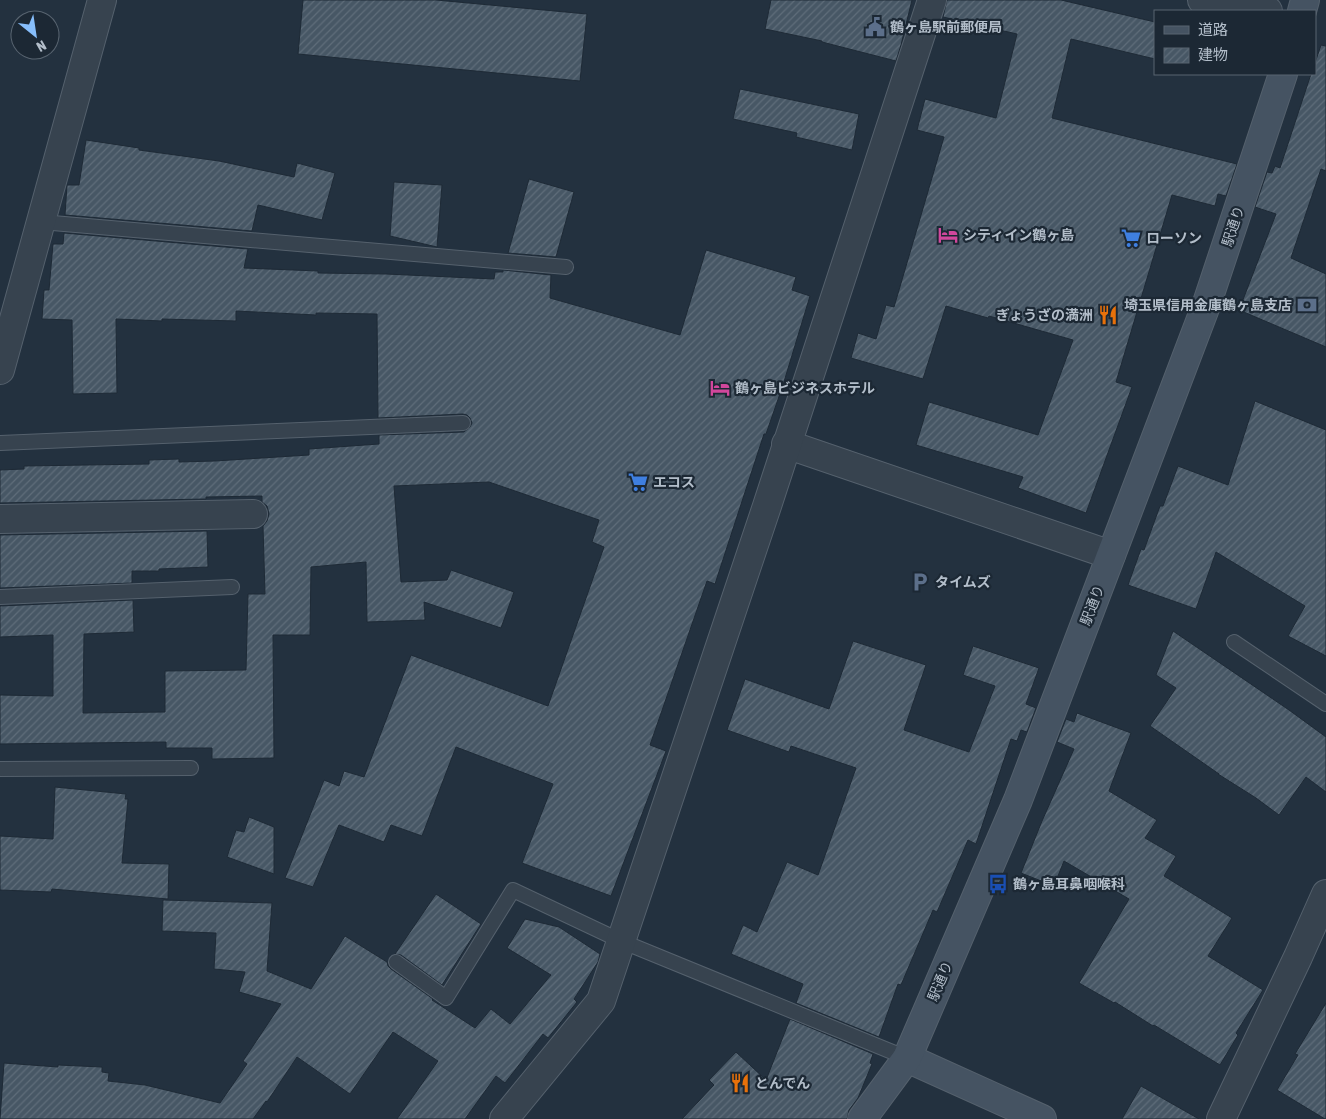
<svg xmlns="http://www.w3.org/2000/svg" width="1326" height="1119" font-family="'Asap Condensed','Noto Sans JP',sans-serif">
<defs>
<pattern id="building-hatch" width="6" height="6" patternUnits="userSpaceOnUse" patternTransform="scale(1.25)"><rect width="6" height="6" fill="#475765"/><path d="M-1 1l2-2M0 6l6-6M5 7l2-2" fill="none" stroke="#5f6d7a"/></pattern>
</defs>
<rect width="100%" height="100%" fill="#23313f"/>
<g fill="url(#building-hatch)" stroke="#1e2a36">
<path d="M303 0H436L587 14 580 81 298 54Z"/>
<path d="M771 0H912L901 45 896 61 822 42V41L765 29Z"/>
<path d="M947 0H1061L1155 22V59L1071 39 1052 118 1237 164 1226 196 1218 194 1215 206 1172 195 1116 382 1132 387 1086 513 1018 488 1023 477 916 445 929 402 1038 435 1073 340 989 316 988 318 946 306 923 379 851 358 858 333 876 339 886 305 894 307 944 137 917 130 925 99 996 118 1017 34 943 17Z"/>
<path d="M1321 45 1326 46V171L1321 169 1291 258 1326 274V347L1239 310 1276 214 1255 207 1267 172 1272 173 1275 166 1280 168 1311 74H1315V63Z"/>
<path d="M740 89 859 114 852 150 796 137 797 133 733 119Z"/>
<path d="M86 140 139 148V150L219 161 294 177 297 163 335 173 322 220 258 205 252 231 65 215 67 185H79Z"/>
<path d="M529 179 574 192 556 257 508 253Z"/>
<path d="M394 182 442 185 437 247 390 236Z"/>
<path d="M64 233 248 249 244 268 318 271V273L386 274 494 279 495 272H503V270L551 275 550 298 680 335 706 250 796 277 792 290 810 296 783 385 766 434H764L715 584 707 581 650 745 666 751 611 896 522 863 553 784 456 747 422 836 391 825 384 842 339 825 313 887 285 878 324 780 339 786 344 771 364 777 411 655 548 706 604 547 592 542 599 520 489 482 394 486 401 582 447 580 451 570 514 592 501 628 424 602 425 620 367 622 366 562 311 567 310 635H273L274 758 212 759V748H166V742L0 744V695L53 696V635L0 637V606L133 600 134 632 84 634 83 713 165 712V671L246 670 248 594H265L263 526 267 521 269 514 267 506 262 502V496L206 497V499L0 503V470L24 469V466L149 464V460L179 459V462L215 461 309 455V449L379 444V435L464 432 470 427 472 423 470 418 467 415 463 414 378 418 377 314 316 313V315L236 311V321L162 319V321L116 319 117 393 73 394 72 320 42 319 44 290H49L53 244H63Z"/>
<path d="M1255 401 1326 430V656L1288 636 1305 606 1216 552 1196 609 1128 585 1141 549 1144 550 1160 506H1163L1178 466 1228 485Z"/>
<path d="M207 531 208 567 159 569V571H132V583L0 588V535Z"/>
<path d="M1173 631 1289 710 1326 737V792L1306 777 1279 815 1256 798 1218 774H1219L1150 726 1176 688 1156 675Z"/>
<path d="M853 641 926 665 904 730 969 752 995 686 963 675 973 646 1039 668 1026 704 1036 708 1027 732 1021 730 1017 741 1011 739 976 844 968 840 937 912 933 910 901 985 898 984 879 1037 796 1003 803 984 731 954 743 925 757 932 787 862 818 875 856 768 791 746 789 752 727 730 745 679 829 709Z"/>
<path d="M1077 713 1131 733 1109 791 1157 820 1145 838 1176 856 1164 876 1232 918 1208 956 1263 990 1236 1033 1238 1035 1220 1065 1154 1025 1153 1026 1115 1002 1114 1003 1079 983 1129 899 1064 861 1054 886 1021 873 1042 821 1074 749 1057 742 1066 719 1074 722Z"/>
<path d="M55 787 126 794 125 799H128L122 863 169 864 168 899 52 889 51 892 0 890V836L53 839Z"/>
<path d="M249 817 274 827V874L227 857 236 830 244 832Z"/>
<path d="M436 894 481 924 442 985 401 955 395 954Z"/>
<path d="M163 900 272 903 267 971 311 989 345 936 387 962 388 966 391 969 433 999 432 1000 475 1028 491 1009 510 1024 551 975 507 948 525 919 559 927 600 954 598 962 574 999 577 1002 548 1038 543 1034 505 1083 496 1076 465 1119H397L438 1061 393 1032 350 1094 297 1057 267 1102 266 1101 253 1119H0L4 1063 58 1067V1065L102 1067V1072L109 1073 108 1081 145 1085 220 1103 247 1064 243 1061 281 1004 239 992 245 972 214 969 216 933 162 931Z"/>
<path d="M1326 1003V1119H1325L1277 1090 1298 1055 1295 1054Z"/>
<path d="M790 1019 873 1054 870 1063 872 1064 858 1098 849 1110 847 1119H682L714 1085 709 1080 736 1052 766 1080Z"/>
<path d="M1141 1086 1199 1119H1122Z"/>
</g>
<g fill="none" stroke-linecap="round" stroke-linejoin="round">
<defs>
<g id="lane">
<path d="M41 222 566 267"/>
<path d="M0 443 463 423"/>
<path d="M0 597 232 587"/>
<path d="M1234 642 1326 704"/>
<path d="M0 769 191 768"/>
<path d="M396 962 446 998 513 890 621 941 907 1058"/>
</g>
<g id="street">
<path d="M1202 0 1268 11"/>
<path d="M0 370 102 0"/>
<path d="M786 444 1111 555"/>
<path d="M0 519 253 514"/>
<path d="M504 1119 601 1001 767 506 932 0"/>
<path d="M1221 1119 1298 957 1326 894"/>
</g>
<g id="secondary">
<path d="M1302 11 1305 0"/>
<path d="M907 1058 1042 1119"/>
<path d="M862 1119 907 1058 1018 800 1207 303 1283 74"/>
</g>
</defs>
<use href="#lane" stroke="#55616d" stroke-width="16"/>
<use href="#street" stroke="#55616d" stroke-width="30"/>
<use href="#secondary" stroke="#55616d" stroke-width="30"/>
<use href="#lane" stroke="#37434f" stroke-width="14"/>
<use href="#street" stroke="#37434f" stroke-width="28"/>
<use href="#secondary" stroke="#455362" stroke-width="28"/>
</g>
<defs>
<symbol id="civic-bare" viewBox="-9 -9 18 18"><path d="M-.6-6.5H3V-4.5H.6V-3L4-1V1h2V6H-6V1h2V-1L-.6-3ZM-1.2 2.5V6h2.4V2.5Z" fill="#5c6f8a" stroke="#1c2834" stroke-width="2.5" paint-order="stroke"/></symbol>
<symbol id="hotel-bare" viewBox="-9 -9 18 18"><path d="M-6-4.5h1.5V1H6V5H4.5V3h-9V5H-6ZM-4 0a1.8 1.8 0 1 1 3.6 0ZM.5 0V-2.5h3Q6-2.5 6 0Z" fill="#d1479c" stroke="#1c2834" stroke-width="2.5" paint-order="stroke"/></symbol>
<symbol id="supermarket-bare" viewBox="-9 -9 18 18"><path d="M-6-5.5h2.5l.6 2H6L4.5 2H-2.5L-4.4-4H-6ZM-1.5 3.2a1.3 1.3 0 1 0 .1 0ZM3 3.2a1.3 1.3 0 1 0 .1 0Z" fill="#3f7fe0" stroke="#1c2834" stroke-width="2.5" paint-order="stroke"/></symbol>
<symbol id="bank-bare" viewBox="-9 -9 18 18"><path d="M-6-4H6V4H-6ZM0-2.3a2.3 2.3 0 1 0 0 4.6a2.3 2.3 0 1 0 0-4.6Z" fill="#5c6f8a" stroke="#1c2834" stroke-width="2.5" paint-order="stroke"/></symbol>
<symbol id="restaurant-bare" viewBox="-9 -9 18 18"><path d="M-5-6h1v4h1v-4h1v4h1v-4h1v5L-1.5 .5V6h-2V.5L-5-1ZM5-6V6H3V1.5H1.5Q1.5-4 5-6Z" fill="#e8710a" stroke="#1c2834" stroke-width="2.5" paint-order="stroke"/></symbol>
<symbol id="parking-bare" viewBox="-9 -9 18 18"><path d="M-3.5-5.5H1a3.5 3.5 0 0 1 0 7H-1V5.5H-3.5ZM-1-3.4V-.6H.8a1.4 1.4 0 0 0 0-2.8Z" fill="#5c6f8a" stroke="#1c2834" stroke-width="2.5" paint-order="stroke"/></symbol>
<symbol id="bus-bare" viewBox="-9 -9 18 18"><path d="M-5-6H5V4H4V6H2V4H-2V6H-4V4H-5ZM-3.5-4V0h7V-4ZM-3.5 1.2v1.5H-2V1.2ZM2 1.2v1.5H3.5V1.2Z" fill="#1a4fb4" stroke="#1c2834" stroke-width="2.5" paint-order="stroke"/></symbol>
</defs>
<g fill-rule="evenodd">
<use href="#civic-bare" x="861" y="13" width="28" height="28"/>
<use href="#hotel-bare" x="934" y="221" width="28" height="28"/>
<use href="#supermarket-bare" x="1117" y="224" width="28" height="28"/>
<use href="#bank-bare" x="1293" y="291" width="28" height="28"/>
<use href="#restaurant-bare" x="1094" y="301" width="28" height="28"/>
<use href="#hotel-bare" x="706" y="374" width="28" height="28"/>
<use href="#supermarket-bare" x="624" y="468" width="28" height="28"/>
<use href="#parking-bare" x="906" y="568" width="28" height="28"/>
<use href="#bus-bare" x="984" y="870" width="28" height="28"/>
<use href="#restaurant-bare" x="726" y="1069" width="28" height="28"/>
</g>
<g text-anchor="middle" stroke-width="4.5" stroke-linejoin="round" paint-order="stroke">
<g font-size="14" font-weight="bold" fill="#b3beca" stroke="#1c2834" text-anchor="start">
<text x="890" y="32">鶴ヶ島駅前郵便局</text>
<text x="963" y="240">シティイン鶴ヶ島</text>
<text x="1146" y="243">ローソン</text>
<text x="1292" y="310" text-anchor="end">埼玉県信用金庫鶴ヶ島支店</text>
<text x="1093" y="320" text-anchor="end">ぎょうざの満洲</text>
<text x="735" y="393">鶴ヶ島ビジネスホテル</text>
<text x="653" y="487">エコス</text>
<text x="935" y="587">タイムズ</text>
<text x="1013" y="889">鶴ヶ島耳鼻咽喉科</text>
<text x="755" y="1088">とんでん</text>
</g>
<g font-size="14" fill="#b3beca" stroke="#1c2834">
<text transform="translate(1233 226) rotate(-72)" y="5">駅通り</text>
<text transform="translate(1092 605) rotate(-69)" y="5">駅通り</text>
<text transform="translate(940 981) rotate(-67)" y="5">駅通り</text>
</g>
</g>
<rect x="1154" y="10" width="162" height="65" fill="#1c2834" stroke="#586470"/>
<rect x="1164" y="26" width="25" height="8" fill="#455362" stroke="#586470"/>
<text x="1198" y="35" font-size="15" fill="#b3beca">道路</text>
<rect x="1164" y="48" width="25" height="15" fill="url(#building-hatch)" stroke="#586470"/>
<text x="1198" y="60" font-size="15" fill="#b3beca">建物</text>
<g transform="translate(35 35) rotate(150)"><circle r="24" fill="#1c2834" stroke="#586470"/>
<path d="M0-4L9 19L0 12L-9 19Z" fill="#87befb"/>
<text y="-8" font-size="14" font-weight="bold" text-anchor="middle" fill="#b3beca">N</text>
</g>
</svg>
